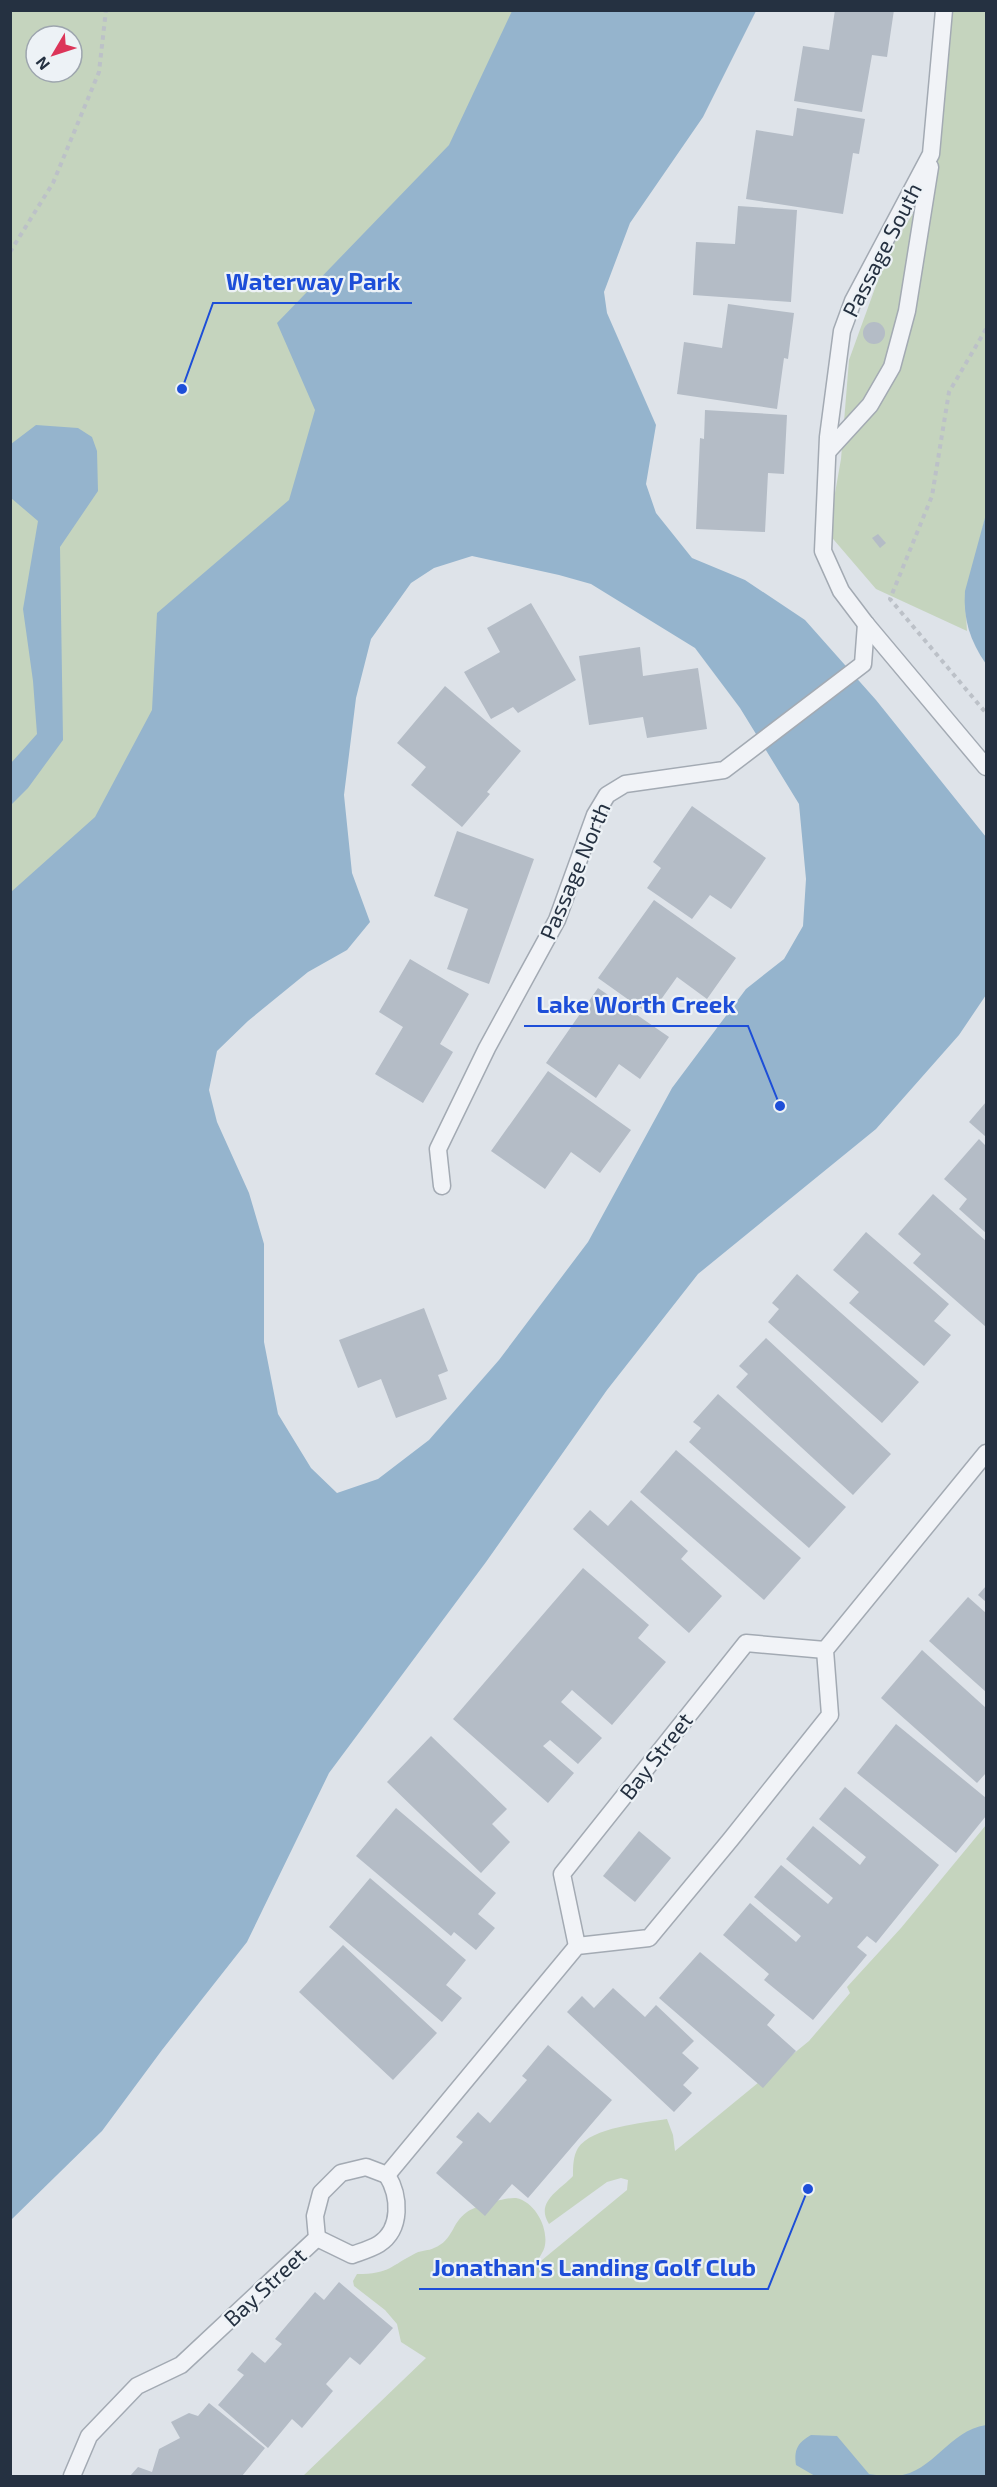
<svg xmlns="http://www.w3.org/2000/svg" width="997" height="2487" font-family="'Exo 2',sans-serif">
<rect width="100%" height="100%" fill="#dee3e9"/>
<g fill="#c5d4be" fill-rule="evenodd">
<path d="M11 11H550L292 535 11 968ZM36 36H72V72H36Z"/>
<path d="M951 11H986V514L965 602 967 631 876 589 828 533 841 459 849 360 887 255 922 199Z"/>
<path d="M986 1825V2476H303L426 2358 401 2342 397 2324 385 2310 354 2286 353 2281 357 2274C390 2274 390 2266 416 2253 422 2250 428 2251 434 2248 454 2240 451 2223 467 2212 475 2206 506 2197 516 2198 535 2202 548 2227 545 2245 544 2252 537 2260 536 2265L627 2190 628 2180 621 2178 607 2182 549 2224C535 2202 559 2191 573 2176 573 2167 573 2156 578 2148 592 2127 643 2123 667 2119L673 2135 675 2151 809 2041 850 1993 847 1987 901 1928Z"/>
</g>
<g fill="#95b4cd" fill-rule="evenodd">
<path d="M512 11H756L703 117 630 223 604 292 607 313 656 425 646 484 656 513 692 558 745 580 805 620 876 700 986 837V995L959 1035 876 1129 698 1274 607 1390 486 1562 329 1773 247 1942 162 2050 102 2131 11 2220V892L95 817 152 710 157 613 289 500 315 410 277 323 449 145ZM472 556 559 575 591 584 695 648 740 708 799 804 806 879 803 926 784 959 746 989 672 1088 588 1242 499 1360 429 1440 378 1479 337 1493 311 1468 278 1414 264 1342V1244L249 1193 217 1122 209 1090 217 1051 248 1021 308 972 347 950 370 922 352 873 344 795 356 698 371 639 411 583 434 568Z"/>
<path d="M36 425 78 428 92 437 97 451 98 491 60 547 63 740 28 788 11 805V763L37 734 33 681 23 609 38 521 11 498V444Z"/>
<path d="M986 514V664C970 641 963 619 965 591Z"/>
<path d="M986 2425V2476H897C934 2472 948 2431 986 2425Z"/>
<path d="M811 2435 837 2436 869 2474 883 2476H815L796 2465C794 2450 797 2443 811 2435Z"/>
</g>
<g fill="#b4bcc6">
<path d="M835 10H894L887 57 872 55 862 112 794 101 803 46 829 50Z"/>
<path d="M797 108 865 119 859 154 853 153 843 214 746 199 756 130 793 136Z"/>
<path d="M738 206 797 210 791 302 693 295 696 242 735 244Z"/>
<path d="M728 304 794 313 788 359 784 358 777 409 677 394 684 342 722 348Z"/>
<circle cx="874" cy="333" r="11"/>
<path d="M705 410 787 415 784 474 768 473 765 532 696 529 700 438 704 439Z"/>
<path d="M878 534 886 543 880 548 872 538Z"/>
<path d="M531 603 576 680 518 713 513 707 491 719 464 672 500 652 487 628Z"/>
<path d="M640 647 643 676 698 668 707 729 647 738 643 717 589 725 579 656Z"/>
<path d="M445 686 521 751 487 792 490 794 462 827 411 785 426 767 397 743Z"/>
<path d="M692 806 766 858 731 909 710 895 692 919 647 888 661 868 653 862Z"/>
<path d="M457 831 534 859 489 984 447 969 468 909 434 896Z"/>
<path d="M654 900 736 958 707 999 677 977 650 1015 598 978Z"/>
<path d="M410 959 469 994 440 1044 453 1052 423 1103 375 1074 403 1027 379 1012Z"/>
<path d="M598 988 669 1037 640 1079 619 1064 596 1098 546 1063Z"/>
<path d="M548 1071 631 1130 600 1173 571 1152 545 1189 491 1151Z"/>
<path d="M986 1102V1137L969 1122Z"/>
<path d="M979 1139 986 1146V1233L959 1209 967 1199 944 1179Z"/>
<path d="M933 1194 986 1241V1327L913 1263 921 1254 898 1234Z"/>
<path d="M866 1232 949 1304 934 1321 951 1335 924 1366 849 1303 859 1292 833 1270Z"/>
<path d="M797 1274 919 1382 882 1423 768 1322 779 1309 772 1303Z"/>
<path d="M424 1308 448 1371 438 1375 447 1399 396 1418 381 1379 358 1388 339 1340Z"/>
<path d="M766 1338 891 1454 853 1495 736 1387 748 1374 739 1366Z"/>
<path d="M718 1394 846 1507 809 1548 689 1442 701 1428 693 1422Z"/>
<path d="M676 1450 801 1558 764 1600 640 1492Z"/>
<path d="M631 1500 688 1551 681 1559 722 1596 689 1633 573 1529 590 1510 608 1526Z"/>
<path d="M583 1568 649 1625 638 1638 666 1662 612 1725 572 1690 561 1702 602 1738 578 1764 550 1740 543 1746 574 1773 548 1803 453 1719Z"/>
<path d="M986 1586V1602L978 1595Z"/>
<path d="M968 1597 986 1613V1692L929 1641Z"/>
<path d="M922 1650 986 1708V1773L977 1783 881 1698Z"/>
<path d="M896 1724 986 1798V1816L956 1853 857 1773Z"/>
<path d="M431 1736 507 1809 492 1824 510 1842 481 1873 387 1782Z"/>
<path d="M845 1787 939 1865 876 1943 867 1936 857 1947 867 1955 813 2020 764 1980 769 1974 723 1935 750 1903 796 1942 801 1936 754 1897 781 1865 828 1904 833 1898 786 1859 813 1826 860 1865 866 1857 819 1819Z"/>
<path d="M396 1808 496 1893 478 1914 495 1928 476 1950 454 1932 451 1936 356 1856Z"/>
<path d="M639 1831 671 1858 635 1902 603 1876Z"/>
<path d="M370 1878 466 1960 446 1985 462 1998 442 2022 329 1927Z"/>
<path d="M343 1945 437 2033 393 2080 299 1992Z"/>
<path d="M700 1952 775 2015 767 2025 796 2051 763 2088 659 1998Z"/>
<path d="M613 1988 645 2017 656 2005 694 2041 682 2053 699 2068 683 2085 692 2093 674 2112 567 2012 582 1996 594 2008Z"/>
<path d="M548 2045 612 2100 528 2198 512 2184 485 2216 436 2173 463 2142 456 2137 478 2112 490 2123 527 2080 522 2076Z"/>
<path d="M339 2282 393 2328 360 2365 350 2357 326 2384 333 2391 302 2428 292 2419 268 2448 218 2405 244 2375 237 2370 252 2352 265 2363 282 2344 275 2339 315 2292 324 2300Z"/>
<path d="M209 2403 265 2448 242 2476H130L138 2467 152 2472 159 2449 180 2438 171 2422 189 2413 198 2416Z"/>
</g>
<g fill="none" stroke-linecap="round" stroke-linejoin="round">
<defs>
<g id="service">
<path d="M944 10 931 154 853 301 842 331 828 437 823 551 841 591 866 624 986 767"/>
<path d="M828 451 870 405 892 367 907 311 930 167"/>
<path d="M442 1186 438 1149 487 1048 557 920 595 815 607 795 625 784 724 770 863 664 866 624"/>
<path d="M577 1946 562 1874 746 1643 825 1650"/>
<path d="M317 2238 352 2255C360 2252 371 2249 379 2244 402 2229 400 2196 387 2175"/>
<path d="M72 2476 89 2436 137 2386 181 2365 317 2238 315 2216 321 2193 341 2173 366 2167 387 2175 577 1946 649 1938 731 1839 830 1715 825 1650 986 1453"/>
</g>
</defs>
<use href="#service" stroke="#a3aab3" stroke-width="19"/>
<g stroke="#bcc1c8" stroke-width="4" stroke-dasharray="4.5 4.5" stroke-linecap="butt">
<path d="M10 252 53 183 99 72 106 10"/>
<path d="M986 329 949 392 932 496 890 599 986 713"/>
</g>
<use href="#service" stroke="#f1f3f7" stroke-width="16"/>
</g>
<g text-anchor="middle" stroke-width="4.5" stroke-linejoin="round" paint-order="stroke">
<g font-size="22" fill="#253141" stroke="#edf2f6">
<text transform="translate(882 250) rotate(-63)" y="8">Passage South</text>
<text transform="translate(575 871) rotate(-67)" y="8">Passage North</text>
<text transform="translate(656 1756) rotate(-52)" y="8">Bay Street</text>
<text transform="translate(265 2287) rotate(-43)" y="8">Bay Street</text>
</g>
</g>
<path fill="none" stroke="#1d4ed8" stroke-width="2" d="M182 389L213 303H412M780 1106L748 1026H524M808 2189L768 2289H419"/>
<g fill="#1d4ed8" stroke="#edf2f6" stroke-width="2">
<circle cx="182" cy="389" r="6"/>
<circle cx="780" cy="1106" r="6"/>
<circle cx="808" cy="2189" r="6"/>
</g>
<g font-size="24" text-anchor="middle" font-weight="bold" fill="#1d4ed8" stroke="#edf2f6" stroke-width="4.5" stroke-linejoin="round" paint-order="stroke">
<text x="313" y="290">Waterway Park</text>
<text x="636" y="1013">Lake Worth Creek</text>
<text x="594" y="2276">Jonathan's Landing Golf Club</text>
</g>
<rect width="997" height="2487" fill="none" stroke="#253141" stroke-width="24"/>
<g transform="translate(54 54) rotate(231)"><circle r="28" fill="#edf2f6" stroke="#9da5ae" stroke-width="1.5"/>
<path d="M0-4.5L10 22L0 15L-10 22Z" fill="#dc3559"/>
<text y="-9" font-size="16" font-weight="bold" text-anchor="middle" fill="#253141">N</text>
</g>
</svg>
